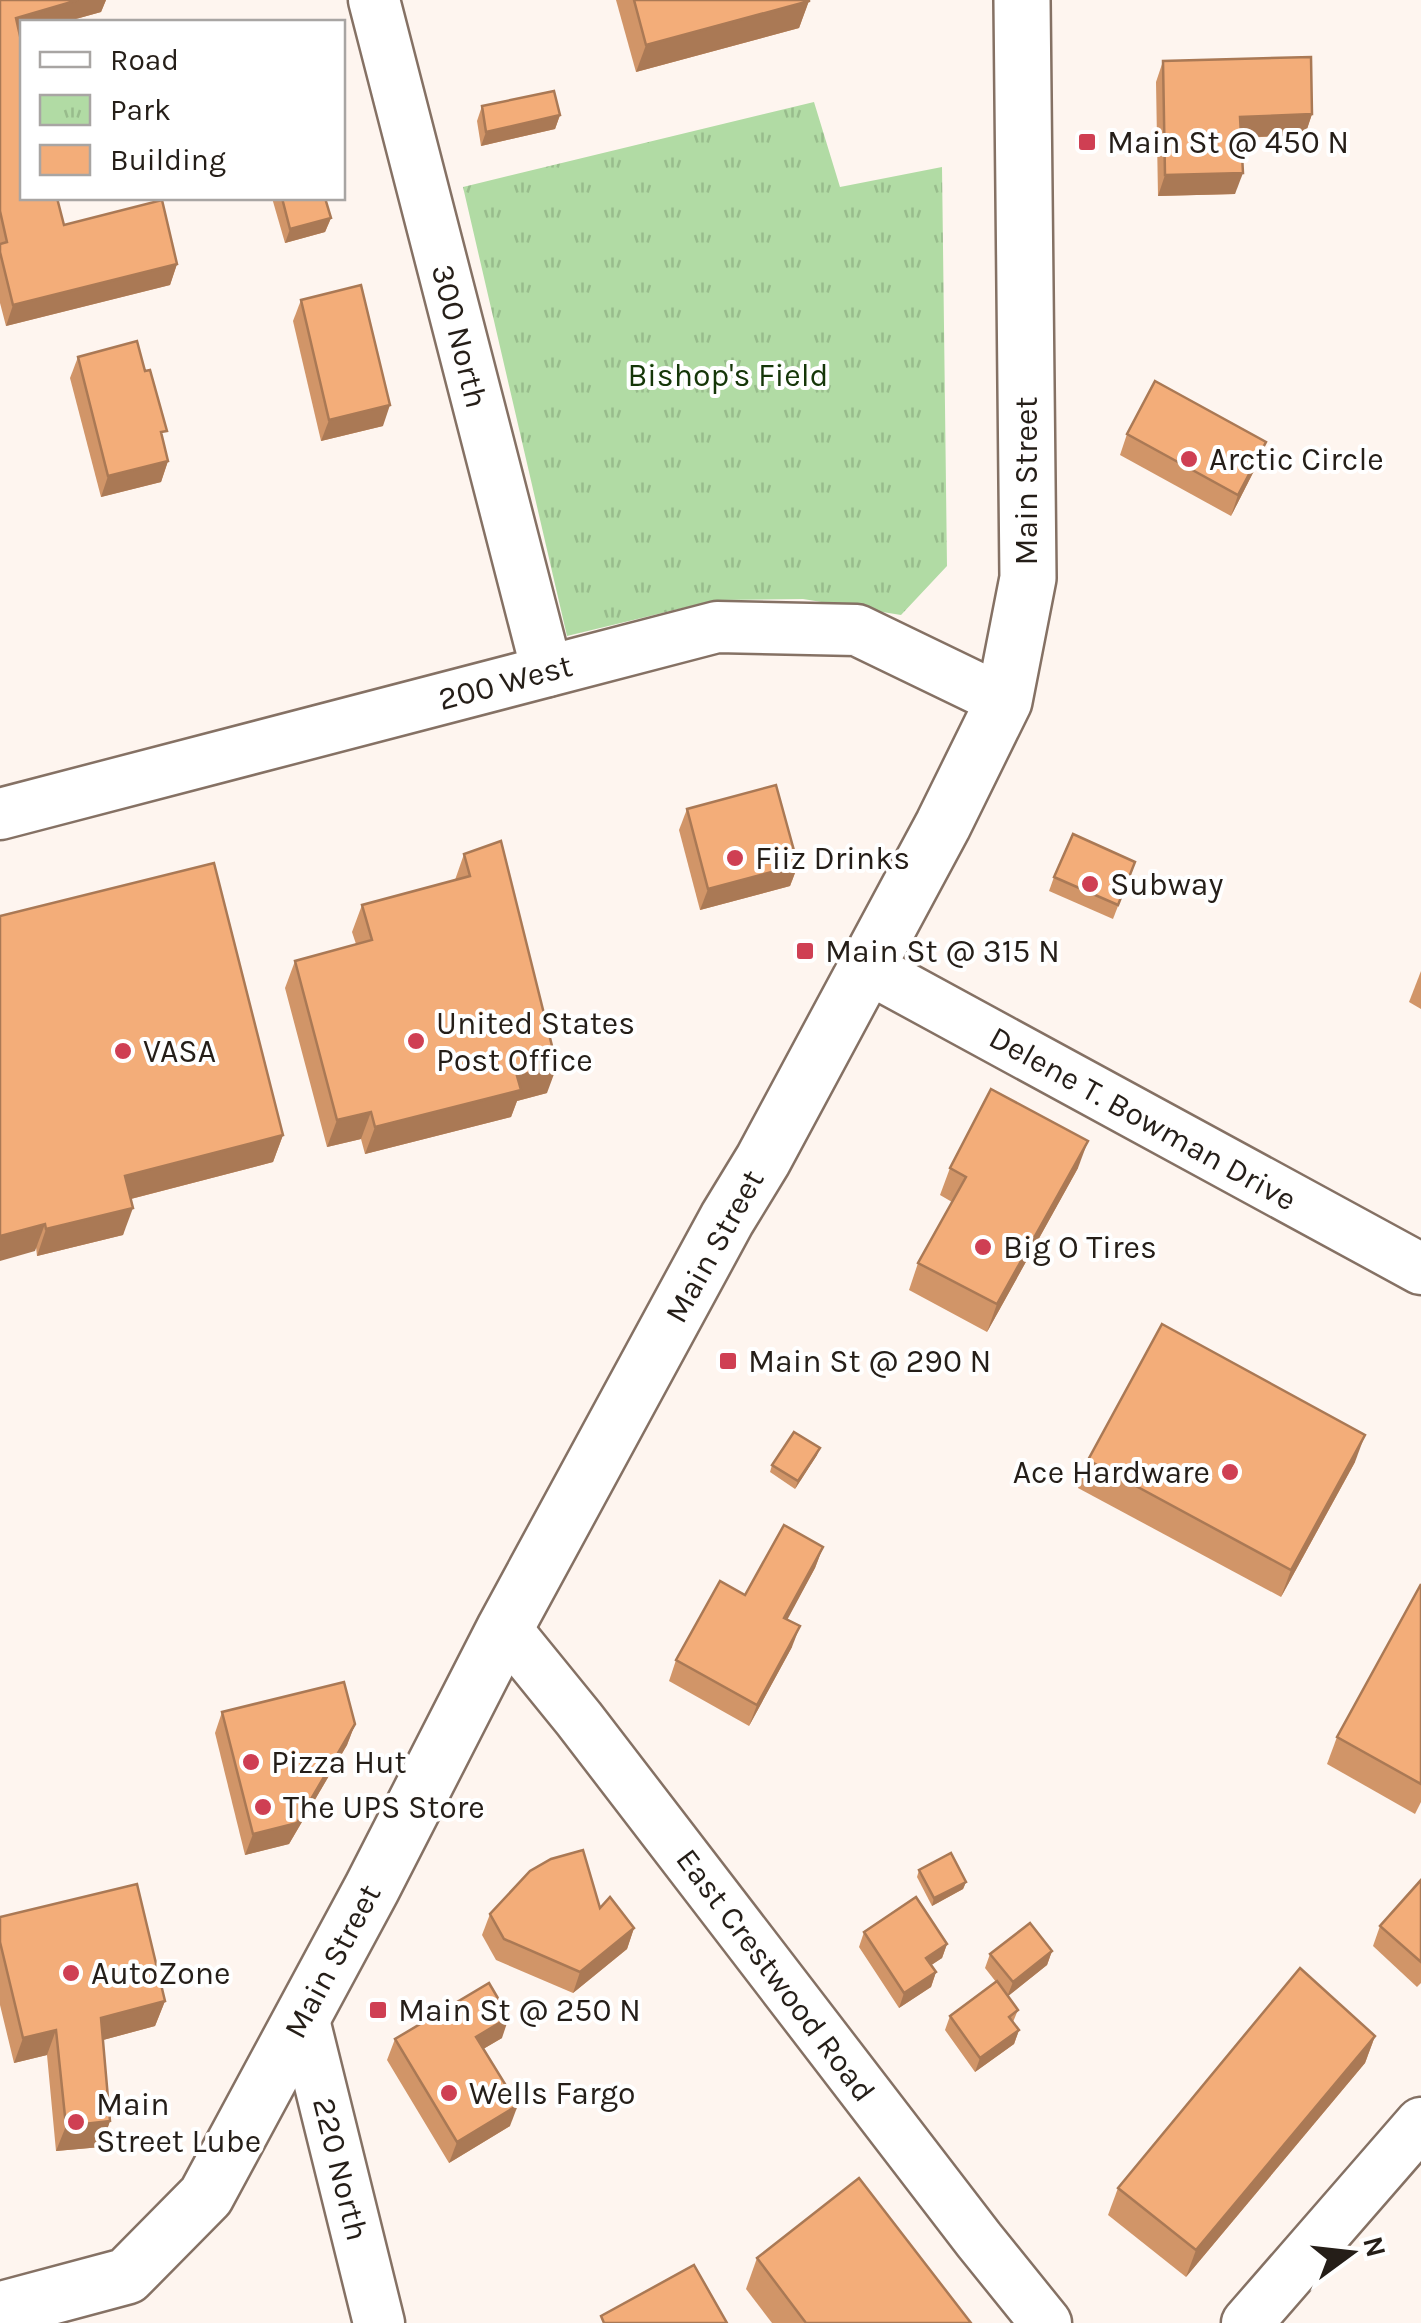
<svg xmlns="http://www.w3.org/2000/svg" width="1421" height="2323" font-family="Karla,sans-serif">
<defs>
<pattern id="park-tufts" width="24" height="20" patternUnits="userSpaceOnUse" patternTransform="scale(2.5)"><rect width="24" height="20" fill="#b1dba4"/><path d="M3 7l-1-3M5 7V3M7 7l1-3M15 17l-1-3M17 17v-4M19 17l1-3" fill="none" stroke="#98bc8c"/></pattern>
</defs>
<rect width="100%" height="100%" fill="#fef5ef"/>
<path fill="url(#park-tufts)" d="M814 102 840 187 942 167 947 566 901 615 803 599 716 600 567 636 463 187Z"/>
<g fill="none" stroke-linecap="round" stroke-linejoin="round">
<defs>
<g id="minor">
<path d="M374 0 547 671"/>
<path d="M0 814 717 627 857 630 1004 701"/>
<path d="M866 967 1421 1269"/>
<path d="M505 1628 579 1719 979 2240 1046 2323"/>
<path d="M303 2016 379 2323"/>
<path d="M1247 2323 1421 2123"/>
</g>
<path id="major" d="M0 2310 127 2276 206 2196 372 1888 505 1628 727 1219 763 1160 943 825 1004 701 1028 578 1022 0"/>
</defs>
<use href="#minor" stroke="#857164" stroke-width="55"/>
<use href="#major" stroke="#857164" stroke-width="60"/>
<use href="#minor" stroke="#fff" stroke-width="50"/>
<use href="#major" stroke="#fff" stroke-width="55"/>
</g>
<g fill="#d19568">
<path d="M0 0H106L101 12 65 22H22V35L20 36 22 198 64 225 177 264 170 285 6 326 0 303Z"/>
<path d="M616 0H809L799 28 636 72Z"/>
<path d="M1163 61 1312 114 1305 135 1241 138 1235 194 1158 196 1156 82Z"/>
<path d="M482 106 560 115 555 129 481 146 477 121Z"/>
<path d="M272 198H325L331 218 325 232 285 243Z"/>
<path d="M301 300 383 426 321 441 293 321Z"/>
<path d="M78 357 163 441 168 461 161 482 101 497 70 378Z"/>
<path d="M1127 434 1266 442 1258 463 1231 516 1120 455Z"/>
<path d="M687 809 798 865 790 886 700 910 679 830Z"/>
<path d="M464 854 547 1093 517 1101 511 1117 365 1154 361 1139 327 1147 285 988 295 961 356 944 352 932 362 905 455 880Z"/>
<path d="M1135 862 1113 919 1049 891 1054 877Z"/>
<path d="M0 916 283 1135 273 1162 131 1199 123 1235 37 1256Z"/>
<path d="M1421 971V1009L1409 1002Z"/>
<path d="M950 1168H1078L987 1332 909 1290 918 1263 952 1202 940 1195Z"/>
<path d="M817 1455 795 1489 770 1472 772 1465Z"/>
<path d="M1088 1460 1355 1462 1281 1597 1078 1488Z"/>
<path d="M823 1547 815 1568 787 1619 792 1647 749 1726 669 1681 676 1660 745 1595Z"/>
<path d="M1421 1584V1802L1415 1814 1327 1764 1337 1737Z"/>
<path d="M222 1712 355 1724 347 1745 289 1844 245 1855 215 1733Z"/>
<path d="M919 1870 966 1882 963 1889 932 1906 917 1877Z"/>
<path d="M1421 1880V1983L1417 1987 1373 1946 1380 1926Z"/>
<path d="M600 1908 634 1928 627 1949 573 1993 496 1960 482 1935 490 1914Z"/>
<path d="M0 1917 165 2001 155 2026 103 2040 110 2121 101 2147 56 2151 47 2055 14 2063 0 2005Z"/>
<path d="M864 1932 947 1944 942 1958 931 1965 936 1972 931 1987 899 2008 859 1947Z"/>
<path d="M1052 1951 1047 1965 1008 1996 1018 2010 1013 2022 1019 2030 1014 2044 975 2072 945 2030 950 2016 996 1982 985 1968 990 1954Z"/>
<path d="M1375 2036 1365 2063 1186 2277 1108 2215 1118 2188Z"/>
<path d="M502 2038 483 2049 510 2126 449 2163 387 2060 395 2039Z"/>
<path d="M757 2258 971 2323H772L746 2289Z"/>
</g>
<g fill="#aa7955">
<path d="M78 0H106L101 12 65 22H22V35L8 39 16 18Z"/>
<path d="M809 1 799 28 636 72 646 45Z"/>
<path d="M1312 114 1305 135 1232 138 1240 117Z"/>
<path d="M560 115 555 129 481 146 486 132Z"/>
<path d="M1243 173 1235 194 1158 196 1165 175Z"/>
<path d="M331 218 325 232 285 243 290 229Z"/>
<path d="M177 264 170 285 6 326 13 305Z"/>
<path d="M390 405 383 426 321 441 329 420Z"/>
<path d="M1266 442 1258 463 1231 516 1238 495Z"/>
<path d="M168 461 161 482 101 497 108 476Z"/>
<path d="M798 865 790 886 700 910 708 889Z"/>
<path d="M557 1066 547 1093 517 1101 511 1117 365 1154 375 1127 517 1076Z"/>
<path d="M371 1112 361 1139 327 1147 337 1120Z"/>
<path d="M283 1135 273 1162 115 1203 125 1176Z"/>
<path d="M1088 1141 1078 1168 987 1332 997 1304Z"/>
<path d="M133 1208 123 1235 37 1256 46 1229Z"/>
<path d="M45 1224 35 1251 0 1261V1236Z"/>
<path d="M1365 1435 1355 1462 1281 1597 1291 1570Z"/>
<path d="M820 1448 817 1455 795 1489 798 1481Z"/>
<path d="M823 1547 815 1568 777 1639 784 1618Z"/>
<path d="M800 1626 792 1647 749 1726 757 1705Z"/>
<path d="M355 1724 347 1745 289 1844 245 1855 253 1834Z"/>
<path d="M966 1882 963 1889 932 1906 934 1898Z"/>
<path d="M634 1928 627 1949 573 1993 580 1972Z"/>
<path d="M947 1944 942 1958 921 1972 926 1958Z"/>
<path d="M1052 1951 1047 1965 1007 1997 1013 1982Z"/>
<path d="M936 1972 931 1987 899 2008 904 1993Z"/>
<path d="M165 2001 155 2026 92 2043 101 2018Z"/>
<path d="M509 2017 502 2038 468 2058 476 2037Z"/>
<path d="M56 2030 47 2055 14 2063 23 2038Z"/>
<path d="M1019 2030 1014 2044 975 2072 980 2058Z"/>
<path d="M1375 2036 1365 2063 1186 2277 1196 2250Z"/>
<path d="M518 2105 510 2126 449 2163 457 2142Z"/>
<path d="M110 2121 101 2147 56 2151 66 2126Z"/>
</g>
<g fill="#f3ad79" stroke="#aa7955" stroke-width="2.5">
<path d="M0 0H78L16 18 22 45V198H57L64 225 162 200 177 264 13 305 0 252V244L7 242 0 211Z"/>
<path d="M634 0H809V1L646 45Z"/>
<path d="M1311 57 1312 114 1240 117 1243 173 1165 175 1163 61Z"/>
<path d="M554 91 560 115 486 132 482 106Z"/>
<path d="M282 198H325L331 218 290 229Z"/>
<path d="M361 285 390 405 329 420 301 300Z"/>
<path d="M137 341 145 371 150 370 167 431 161 432 168 461 108 476 78 357Z"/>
<path d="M1155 381 1266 442 1238 495 1127 434Z"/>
<path d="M776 785 798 865 708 889 687 809Z"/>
<path d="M1073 834 1135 862 1118 905 1054 877Z"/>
<path d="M501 841 557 1066 517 1076 521 1090 375 1127 371 1112 337 1120 295 961 372 940 362 905 470 876 464 854Z"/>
<path d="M214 863 283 1135 125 1176 133 1208 46 1229 45 1224 0 1236V916Z"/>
<path d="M991 1089 1088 1141 997 1304 918 1263 966 1177 950 1168Z"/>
<path d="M1162 1324 1365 1435 1291 1570 1088 1460Z"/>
<path d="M794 1432 820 1448 798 1481 772 1465Z"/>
<path d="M784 1525 823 1547 784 1618 800 1626 757 1705 676 1660 720 1581 745 1595Z"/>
<path d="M1421 1584V1784L1337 1737Z"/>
<path d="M344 1682 355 1724 297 1823 253 1834 222 1712Z"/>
<path d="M583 1850 600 1908 610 1897 634 1928 580 1972 504 1939 490 1914 530 1871 551 1859Z"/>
<path d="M951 1853 966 1882 934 1898 919 1870Z"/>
<path d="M1421 1880V1962L1380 1926Z"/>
<path d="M137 1884 165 2001 101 2018 110 2121 66 2126 56 2030 23 2038 0 1942V1917Z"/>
<path d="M916 1897 947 1944 926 1958 936 1972 904 1993 864 1932Z"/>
<path d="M1030 1923 1052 1951 1013 1982 990 1954Z"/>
<path d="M1300 1968 1375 2036 1196 2250 1118 2188Z"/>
<path d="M997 1981 1018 2010 1009 2017 1019 2030 980 2058 950 2016Z"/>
<path d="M489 1983 509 2017 476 2037 518 2105 457 2142 395 2039Z"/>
<path d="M859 2178 971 2323H806L757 2258Z"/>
<path d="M694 2265 727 2323H604L601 2316Z"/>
</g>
<g fill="#cf3f53" stroke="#fff" stroke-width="4">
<rect x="1077" y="132" width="20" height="20" rx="5"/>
<circle cx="1189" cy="459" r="10"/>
<circle cx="735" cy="858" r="10"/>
<circle cx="1090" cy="884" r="10"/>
<rect x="795" y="941" width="20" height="20" rx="5"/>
<circle cx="416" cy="1041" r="10"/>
<circle cx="123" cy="1051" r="10"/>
<circle cx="983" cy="1247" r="10"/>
<rect x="718" y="1351" width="20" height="20" rx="5"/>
<circle cx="1230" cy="1472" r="10"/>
<circle cx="251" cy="1762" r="10"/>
<circle cx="263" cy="1807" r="10"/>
<circle cx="71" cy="1973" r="10"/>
<rect x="368" y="2000" width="20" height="20" rx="5"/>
<circle cx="449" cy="2093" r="10"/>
<circle cx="76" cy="2122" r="10"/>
</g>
<g text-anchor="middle" stroke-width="8" stroke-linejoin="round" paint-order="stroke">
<g font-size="32" fill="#251e18" stroke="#fff" text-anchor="start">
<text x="1107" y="153">Main St @ 450 N</text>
<text x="1209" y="470">Arctic Circle</text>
<text x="755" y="869">Fiiz Drinks</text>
<text x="1110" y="895">Subway</text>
<text x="825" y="962">Main St @ 315 N</text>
<text x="436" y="1034">United States<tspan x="436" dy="37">Post Office</tspan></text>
<text x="143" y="1062">VASA</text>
<text x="1003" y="1258">Big O Tires</text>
<text x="748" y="1372">Main St @ 290 N</text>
<text x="1210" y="1483" text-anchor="end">Ace Hardware</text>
<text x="271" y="1773">Pizza Hut</text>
<text x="283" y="1818">The UPS Store</text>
<text x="91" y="1984">AutoZone</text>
<text x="398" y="2021">Main St @ 250 N</text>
<text x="469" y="2104">Wells Fargo</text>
<text x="96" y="2115">Main<tspan x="96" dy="37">Street Lube</tspan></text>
</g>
<g font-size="32" fill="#251e18" stroke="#fff">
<text transform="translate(460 336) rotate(76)" y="11">300 North</text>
<text transform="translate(1026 481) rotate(-90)" y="11">Main Street</text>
<text transform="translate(505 682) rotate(-15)" y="11">200 West</text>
<text transform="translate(1143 1118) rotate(29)" y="11">Delene T. Bowman Drive</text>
<text transform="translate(714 1246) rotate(-61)" y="11">Main Street</text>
<text transform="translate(332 1961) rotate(-62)" y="11">Main Street</text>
<text transform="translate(776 1975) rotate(53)" y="11">East Crestwood Road</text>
<text transform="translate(341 2169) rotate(76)" y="11">220 North</text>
</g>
<g font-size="32" fill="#153608" stroke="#fff">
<text x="728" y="386">Bishop's Field</text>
</g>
</g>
<rect x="20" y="20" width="325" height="180" fill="#ffffff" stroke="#a8a5a3" stroke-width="2.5"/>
<rect x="40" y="52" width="50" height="15" fill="#ffffff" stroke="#a8a5a3" stroke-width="2.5"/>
<text x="110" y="70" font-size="30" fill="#251e18">Road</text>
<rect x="40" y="95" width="50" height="30" fill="url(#park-tufts)" stroke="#a8a5a3" stroke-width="2.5"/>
<text x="110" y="120" font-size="30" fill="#251e18">Park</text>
<rect x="40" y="145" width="50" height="30" fill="#f3ad79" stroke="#a8a5a3" stroke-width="2.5"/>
<text x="110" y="170" font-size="30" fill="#251e18">Building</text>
<g transform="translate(1351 2253) rotate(75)" stroke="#ffffff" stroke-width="8" paint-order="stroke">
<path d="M0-8L18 38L0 25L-18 38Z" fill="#251e18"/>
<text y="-15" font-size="28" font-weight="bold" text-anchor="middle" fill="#251e18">N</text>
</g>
</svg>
